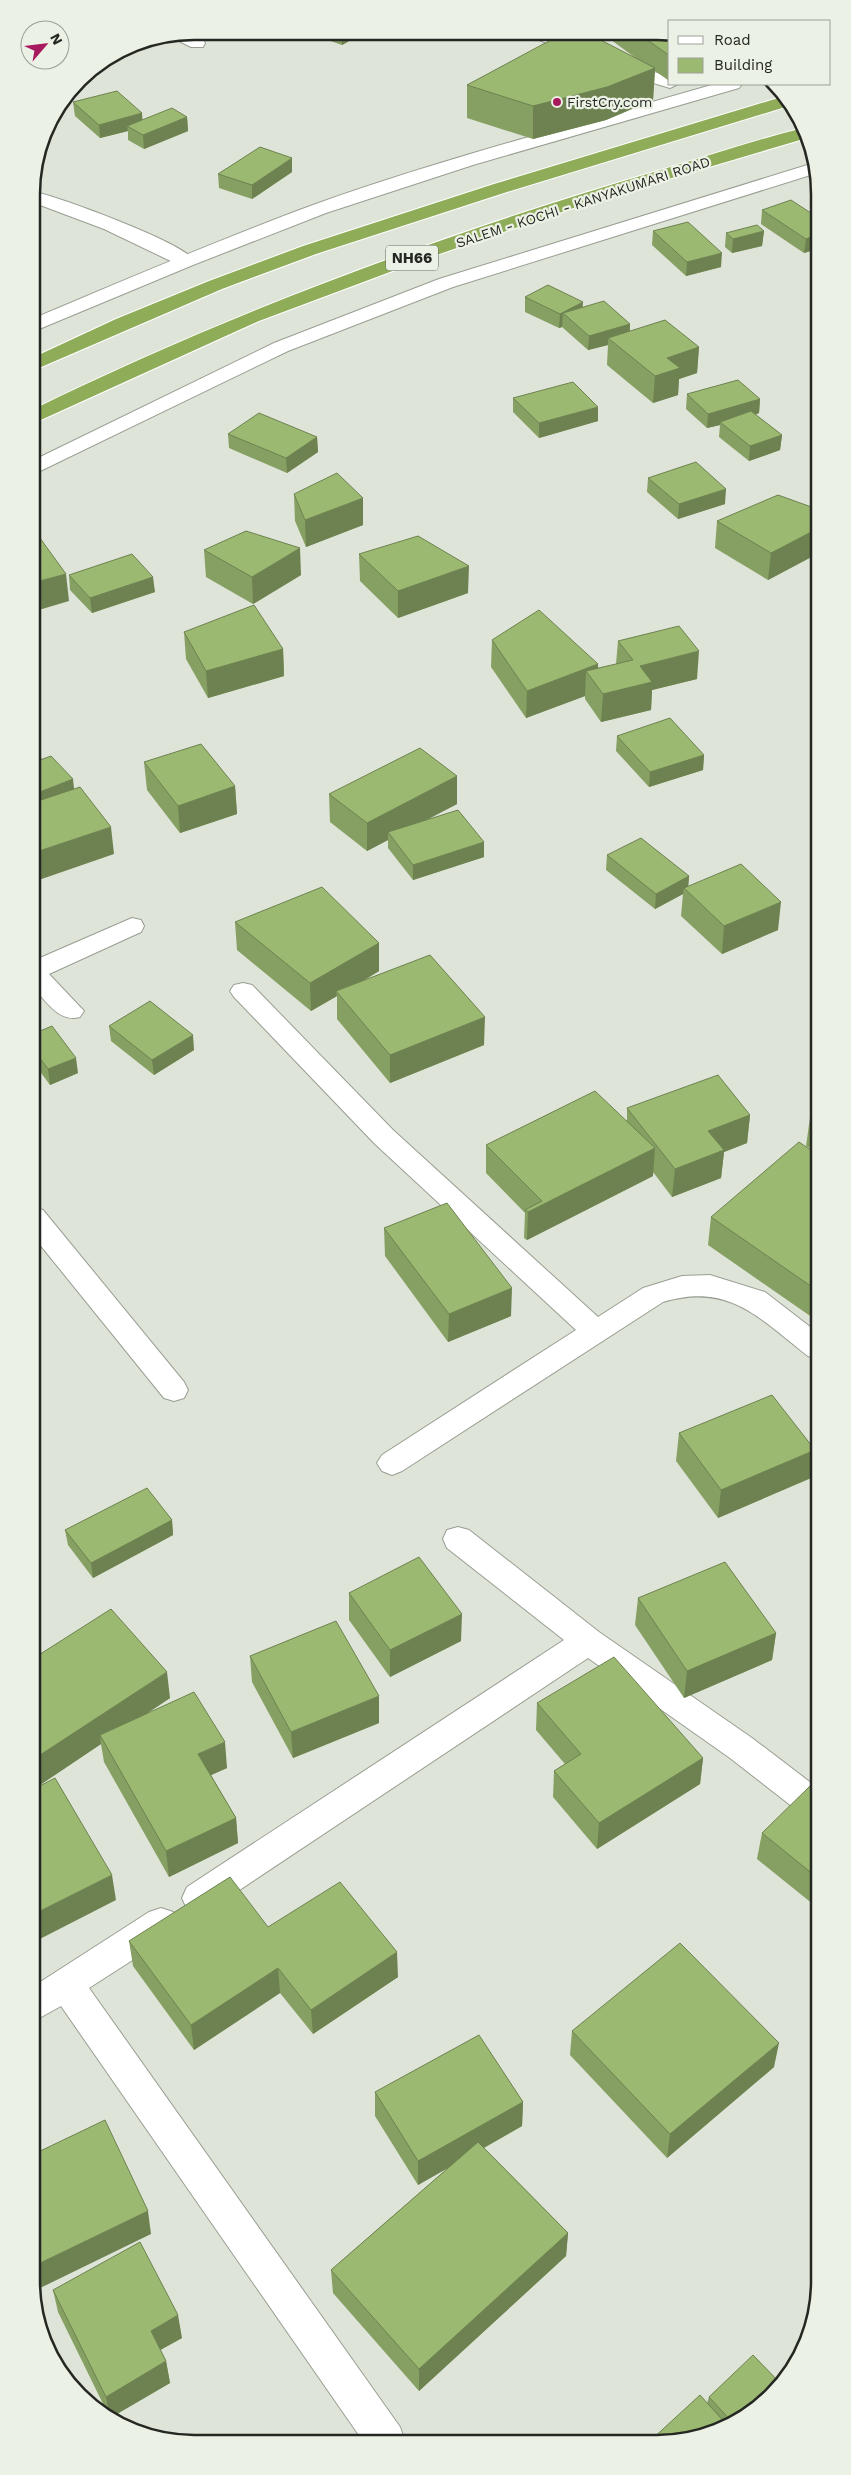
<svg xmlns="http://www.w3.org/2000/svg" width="851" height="2475" font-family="'Work Sans',sans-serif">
<rect width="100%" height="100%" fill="#dee4d7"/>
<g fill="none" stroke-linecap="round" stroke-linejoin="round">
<defs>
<g id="minor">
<path d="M186 33 203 39 205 43 203 47H191L169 36Z"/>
<path d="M530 33 554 34 632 65 670 77V84H678L670 88 620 73 532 37Z"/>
<path d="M32 191C59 197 183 242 195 261L193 265H179L104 229 32 202Z"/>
<path d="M132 918 141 920 144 926 141 932 49 974 84 1011 80 1017C59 1023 46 1001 33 987V961Z"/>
<path d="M243 983 252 985 393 1130 598 1317 643 1288 682 1276 710 1275 765 1292 818 1333V1359L808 1356C759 1318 729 1282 663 1302L402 1471 392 1475 382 1471 377 1463 382 1455 576 1330 375 1144 234 997 230 991 234 985Z"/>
<path d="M33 1207 43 1210 184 1382 188 1390 184 1398 174 1401 164 1398 33 1236Z"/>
<path d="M458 1527 469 1530 599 1632 752 1738 819 1789V1822L807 1818 730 1758 588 1658 211 1909 199 1913 187 1909 182 1898 187 1887 564 1640 447 1548 443 1539 447 1530Z"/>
<path d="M161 1908 173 1912 178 1923 173 1934 89 1988 400 2427 405 2441H363L61 2006 34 2021V1986L149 1912Z"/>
</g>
<g id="tertiary">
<path d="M715 84H742L739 88 473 165 326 213 193 265 32 332V319C125 280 218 240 313 205 444 158 581 123 715 84Z"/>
<path d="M817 162V173L453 287 288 351 32 475V461L274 343 439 279Z"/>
</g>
<g id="trunk">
<path d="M785 96 792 105 507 192 316 254 222 289 32 371V358L116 319 209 281 303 246 494 184Z"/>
<path d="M804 128 807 138 591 202 422 260 259 321 32 424V410C232 312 443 234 657 171 706 157 754 140 804 128Z"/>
</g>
</defs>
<use href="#minor" stroke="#999e93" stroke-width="2"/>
<use href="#tertiary" stroke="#999e93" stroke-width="2"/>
<use href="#trunk" stroke="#fff" stroke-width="2"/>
<use href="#minor" fill="#fff" fill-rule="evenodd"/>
<use href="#tertiary" fill="#fff" fill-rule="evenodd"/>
<use href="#trunk" fill="#8fac58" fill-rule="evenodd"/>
</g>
<g fill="#869f62">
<path d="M305 32H365L342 45Z"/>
<path d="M603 34H670V80H668L655 71 653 100 606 120 533 139 467 118V85L637 59Z"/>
<path d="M73 102 143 120 187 117 188 131 144 149 128 140V131L100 138 75 116Z"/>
<path d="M292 172 252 199 219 188 218 174Z"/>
<path d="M762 210 817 217V249L804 253 761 224Z"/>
<path d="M653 231 721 267 686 276 652 245Z"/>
<path d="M764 231 762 246 732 253 725 247 726 233Z"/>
<path d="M525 297 583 307 630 324V331L699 347 697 373 679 379 678 395 653 403 607 365 608 345 588 350 562 327 559 328 525 312Z"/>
<path d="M687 394 760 399 759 413 755 415 782 435 780 450 749 461 719 437 720 425 707 428 686 409Z"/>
<path d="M513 398 598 421 539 438 513 412Z"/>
<path d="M228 434 317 437 318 452 287 473 229 448Z"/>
<path d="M648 478 725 504 678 519 647 492Z"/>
<path d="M294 494 363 525 306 547 295 521Z"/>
<path d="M817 509V554L768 580 715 548 717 521Z"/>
<path d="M204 550 301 575 253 604 206 577Z"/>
<path d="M359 554 468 593 398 618 360 581Z"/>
<path d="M69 575 155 592 92 613 70 590Z"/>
<path d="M184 632 283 649 284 676 208 698 186 659Z"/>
<path d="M492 640 598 664V668L616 664 618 641 697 679 652 690 651 710 601 722 585 699V696L526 718 491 667Z"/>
<path d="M617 736 704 755 703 770 649 787 616 751Z"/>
<path d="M144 762 235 786 237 814 180 833 147 790Z"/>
<path d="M329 794 457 804 426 820 484 857 413 880 388 848V840L367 851 330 822Z"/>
<path d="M607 855 689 876 688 886 778 930 722 954 681 916 683 894 655 909 606 870Z"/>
<path d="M235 922 379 943V971L365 980 484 1045 390 1083 337 1019V996L311 1011 237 950Z"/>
<path d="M818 976V1002L815 1000Z"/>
<path d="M109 1026 194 1050 154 1075 111 1041Z"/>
<path d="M33 1034 78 1073 50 1085 33 1062Z"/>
<path d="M627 1108 750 1115 747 1143 724 1152 721 1178 672 1197 653 1172V1176L527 1240 524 1238 525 1213 486 1173V1145L627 1120Z"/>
<path d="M818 1112V1153L806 1146 810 1118Z"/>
<path d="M818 1155V1318L816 1320 708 1245 711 1217Z"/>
<path d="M384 1228 511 1316 448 1342 385 1256Z"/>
<path d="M679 1433 811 1478 718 1518 676 1461Z"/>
<path d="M172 1520 173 1535 93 1578 68 1545 65 1530Z"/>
<path d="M349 1593 461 1641 390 1677 349 1620Z"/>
<path d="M638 1598 776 1633 772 1660 684 1698 635 1625Z"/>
<path d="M250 1656 379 1723 293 1758 252 1682Z"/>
<path d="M34 1658 170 1698 146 1714 227 1768 211 1775 236 1818 238 1843 169 1877 104 1762 101 1744 34 1789Z"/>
<path d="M537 1703 703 1758 700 1784 597 1849 553 1797 554 1771 565 1764 536 1730Z"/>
<path d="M819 1792V1909L757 1859 762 1833Z"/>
<path d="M268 1927 398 1977 313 2034 280 1993 194 2050 133 1966 129 1941Z"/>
<path d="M572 2031 774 2067 667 2158 570 2055Z"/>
<path d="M375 2092 523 2102 522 2126 484 2148 568 2233 566 2256 419 2391 333 2293 331 2270 449 2167 418 2185 375 2116Z"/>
<path d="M53 2290 182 2338 160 2350 166 2361 170 2383 110 2418 58 2312Z"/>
<path d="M709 2397 739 2422 689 2441 707 2403Z"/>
</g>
<g fill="#6d8250">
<path d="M342 32H365L342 45Z"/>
<path d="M670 56V80H668Z"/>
<path d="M655 68 653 100 606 120 533 139V106Z"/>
<path d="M142 113 143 127 127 126 128 131 100 138 99 125Z"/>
<path d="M187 117 188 131 144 149 143 135Z"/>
<path d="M292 158V172L252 199V185Z"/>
<path d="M764 231 762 246 732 253 733 239Z"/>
<path d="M817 235V249L804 253 806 239Z"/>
<path d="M722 253 721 267 686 276 687 262Z"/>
<path d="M583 302 582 316 563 313 562 327 559 328 560 314Z"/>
<path d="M630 324 629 339 608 338V345L588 350 589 336Z"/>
<path d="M699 347 697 373 679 379 678 395 653 403 655 376 667 358Z"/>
<path d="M760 399 759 413 722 424 720 422V425L707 428 708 414Z"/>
<path d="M598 407V421L539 438V423Z"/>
<path d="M782 435 780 450 749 461 750 446Z"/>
<path d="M317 437 318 452 287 473 286 458Z"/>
<path d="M726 489 725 504 678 519 679 504Z"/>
<path d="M363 498V525L306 547 305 520Z"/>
<path d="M817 529V554L768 580 771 553Z"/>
<path d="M300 548 301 575 253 604 252 577Z"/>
<path d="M469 566 468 593 398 618V591Z"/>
<path d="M66 574 69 601 32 612V583Z"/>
<path d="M153 577 155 592 92 613 90 598Z"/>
<path d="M283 649 284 676 208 698 206 671Z"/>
<path d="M699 651 697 679 652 690 651 710 601 722 603 694 640 666Z"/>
<path d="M598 664 597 686 586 671 585 696 526 718 527 691Z"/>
<path d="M40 747 43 774 32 778V749Z"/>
<path d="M704 755 703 770 649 787 650 772Z"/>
<path d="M457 776V804L392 838 388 832V840L367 851V823Z"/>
<path d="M73 779 76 807 32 824V795Z"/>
<path d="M235 786 237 814 180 833 178 806Z"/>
<path d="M111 827 114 854 33 882V853Z"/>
<path d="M484 842V857L413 880V865Z"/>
<path d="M689 876 688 891 684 888 683 894 655 909 656 894Z"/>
<path d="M781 902 778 930 722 954 724 926Z"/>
<path d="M379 943V971L340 994 336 991 337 996 311 1011 310 983Z"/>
<path d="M485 1017 484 1045 390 1083V1055Z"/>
<path d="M193 1035 194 1050 154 1075 152 1060Z"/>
<path d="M76 1058 78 1073 50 1085 48 1069Z"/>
<path d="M750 1115 747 1143 724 1152 721 1178 672 1197 675 1169 708 1131Z"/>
<path d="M655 1148 653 1176 527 1240 528 1212Z"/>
<path d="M512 1288 511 1316 448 1342 449 1314Z"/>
<path d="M818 1308V1318L816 1320Z"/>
<path d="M815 1450 811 1478 718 1518 721 1490Z"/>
<path d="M172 1520 173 1535 93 1578 91 1563Z"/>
<path d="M462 1614 461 1641 390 1677V1650Z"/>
<path d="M776 1633 772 1660 684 1698 687 1671Z"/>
<path d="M167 1672 170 1698 104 1742 100 1735 101 1744 34 1789V1759Z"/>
<path d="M379 1696V1723L293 1758 291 1732Z"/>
<path d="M225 1742 227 1768 200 1780 198 1754Z"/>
<path d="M703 1758 700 1784 597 1849 599 1823Z"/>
<path d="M236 1818 238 1843 169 1877 166 1851Z"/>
<path d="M112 1875 116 1900 34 1942V1914Z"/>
<path d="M397 1952 398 1977 313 2034 311 2010Z"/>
<path d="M278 1968 280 1993 194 2050 191 2025Z"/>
<path d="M779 2043 774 2067 667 2158 670 2134Z"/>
<path d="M523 2102 522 2126 418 2185V2161Z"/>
<path d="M148 2211 151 2234 34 2291V2266Z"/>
<path d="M568 2233 566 2256 419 2391V2369Z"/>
<path d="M178 2315 182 2338 155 2353 151 2331Z"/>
<path d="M166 2361 170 2383 110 2418 106 2397Z"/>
</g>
<g fill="#9cb972" stroke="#6d8250">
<path d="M562 34H589L655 68 607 87 533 106 467 85Z"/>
<path d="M639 34H670V56Z"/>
<path d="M117 91 142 113 99 125 73 102Z"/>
<path d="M172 108 187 117 143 135 127 126Z"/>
<path d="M260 147 292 158 252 185 218 174Z"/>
<path d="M791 200 817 217V235L806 239 762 210Z"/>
<path d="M688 222 722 253 687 262 653 231Z"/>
<path d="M757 225 764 231 733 239 726 233Z"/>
<path d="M548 285 583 302 560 314 525 297Z"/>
<path d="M604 301 630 324 589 336 563 313Z"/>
<path d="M665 320 699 347 667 358 680 368 655 376 608 338Z"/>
<path d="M738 380 760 399 708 414 687 394Z"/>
<path d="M573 382 598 407 539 423 513 398Z"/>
<path d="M751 411 782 435 750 446 720 422Z"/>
<path d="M259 413 317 437 286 458 228 434Z"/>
<path d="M696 462 726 489 679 504 648 478Z"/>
<path d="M337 473 363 498 305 520 294 494Z"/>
<path d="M778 495 817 509V529L771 553 717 521Z"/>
<path d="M32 527 66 574 32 583Z"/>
<path d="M246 531 300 548 252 577 204 550Z"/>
<path d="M418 536 469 566 398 591 359 554Z"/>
<path d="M132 554 153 577 90 598 69 575Z"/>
<path d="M254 605 283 649 206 671 184 632Z"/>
<path d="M539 610 598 664 527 691 492 640Z"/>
<path d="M679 626 699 651 640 666 652 682 603 694 586 671 633 660 618 641Z"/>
<path d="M670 718 704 755 650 772 617 736Z"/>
<path d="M32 735 40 747 32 749Z"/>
<path d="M201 744 235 786 178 806 144 762Z"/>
<path d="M420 748 457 776 367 823 329 794Z"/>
<path d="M51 756 73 779 32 795V763Z"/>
<path d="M80 787 111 827 33 853 32 803Z"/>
<path d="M458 810 484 842 413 865 388 832Z"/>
<path d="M641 838 689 876 656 894 607 855Z"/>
<path d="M741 864 781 902 724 926 684 888Z"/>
<path d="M322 887 379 943 310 983 235 922Z"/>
<path d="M430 955 485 1017 390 1055 336 991Z"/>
<path d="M150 1001 193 1035 152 1060 109 1026Z"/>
<path d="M52 1026 76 1058 48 1069 33 1049V1034Z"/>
<path d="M718 1075 750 1115 708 1131 724 1150 675 1169 627 1108Z"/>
<path d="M595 1091 655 1148 528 1212 525 1210 542 1201 486 1145Z"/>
<path d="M818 1112V1123L810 1118Z"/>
<path d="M799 1142 818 1155V1291L711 1217Z"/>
<path d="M447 1203 512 1288 449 1314 384 1228Z"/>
<path d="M772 1395 815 1450 721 1490 679 1433Z"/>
<path d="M147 1488 172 1520 91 1563 65 1530Z"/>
<path d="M419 1557 462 1614 390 1650 349 1593Z"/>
<path d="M725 1562 776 1633 687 1671 638 1598Z"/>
<path d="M111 1609 167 1672 34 1759V1658Z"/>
<path d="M336 1621 379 1696 291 1732 250 1656Z"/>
<path d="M614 1657 703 1758 599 1823 554 1771 581 1754 537 1703Z"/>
<path d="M194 1692 225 1742 198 1754 236 1818 166 1851 100 1735Z"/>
<path d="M55 1778 112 1875 34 1914V1789Z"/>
<path d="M810 1786 819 1792V1879L762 1833Z"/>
<path d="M230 1877 268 1927 340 1882 397 1952 311 2010 278 1968 191 2025 129 1941Z"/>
<path d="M680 1943 779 2043 670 2134 572 2031Z"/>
<path d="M479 2035 523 2102 418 2161 375 2092Z"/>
<path d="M105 2120 148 2211 34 2266V2154Z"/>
<path d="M478 2142 568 2233 419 2369 331 2270Z"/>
<path d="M140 2242 178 2315 151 2331 166 2361 106 2397 53 2290Z"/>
<path d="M753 2355 782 2385 780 2388 739 2422 734 2424 709 2397Z"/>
<path d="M700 2395 728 2426 689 2441H650Z"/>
</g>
<circle fill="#a71b5e" stroke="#ecf1e5" stroke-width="2" cx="557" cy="102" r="5"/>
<g text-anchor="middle" stroke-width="4.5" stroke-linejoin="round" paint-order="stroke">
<g font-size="14" fill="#252722" stroke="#ecf1e5" text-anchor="start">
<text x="567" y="107">FirstCry.com</text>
</g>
<g font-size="14" fill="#252722" stroke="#ecf1e5">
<text transform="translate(583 202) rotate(-18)" y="5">SALEM - KOCHI - KANYAKUMARI ROAD</text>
</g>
<rect fill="#ecf1e5" stroke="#61645c" stroke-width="1" x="386" y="245.5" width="52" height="25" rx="4"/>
<g font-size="15" font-weight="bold" fill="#252722">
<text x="412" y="263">NH66</text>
</g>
</g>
<path d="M0 0H851V2475H0ZM194 40H657A154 154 0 0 1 811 194V2281A154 154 0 0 1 657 2435H194A154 154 0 0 1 40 2281V194A154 154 0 0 1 194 40Z" fill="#ecf1e5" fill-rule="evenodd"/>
<path fill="none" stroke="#252722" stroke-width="2.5" d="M194 40H657A154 154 0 0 1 811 194V2281A154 154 0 0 1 657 2435H194A154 154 0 0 1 40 2281V194A154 154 0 0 1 194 40Z"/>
<rect x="668" y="20" width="162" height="65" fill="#ecf1e5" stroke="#9ca097"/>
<rect x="678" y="36" width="25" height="8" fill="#ffffff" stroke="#9ca097"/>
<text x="714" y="45" font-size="15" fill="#252722">Road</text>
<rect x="678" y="58" width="25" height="15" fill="#9cb972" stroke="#9ca097"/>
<text x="714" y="70" font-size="15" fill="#252722">Building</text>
<g transform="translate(45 45) rotate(62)"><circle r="24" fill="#ecf1e5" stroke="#9ca097"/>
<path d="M0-4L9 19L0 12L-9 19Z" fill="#a71b5e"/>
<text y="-8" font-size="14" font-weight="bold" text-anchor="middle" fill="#252722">N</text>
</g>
</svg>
